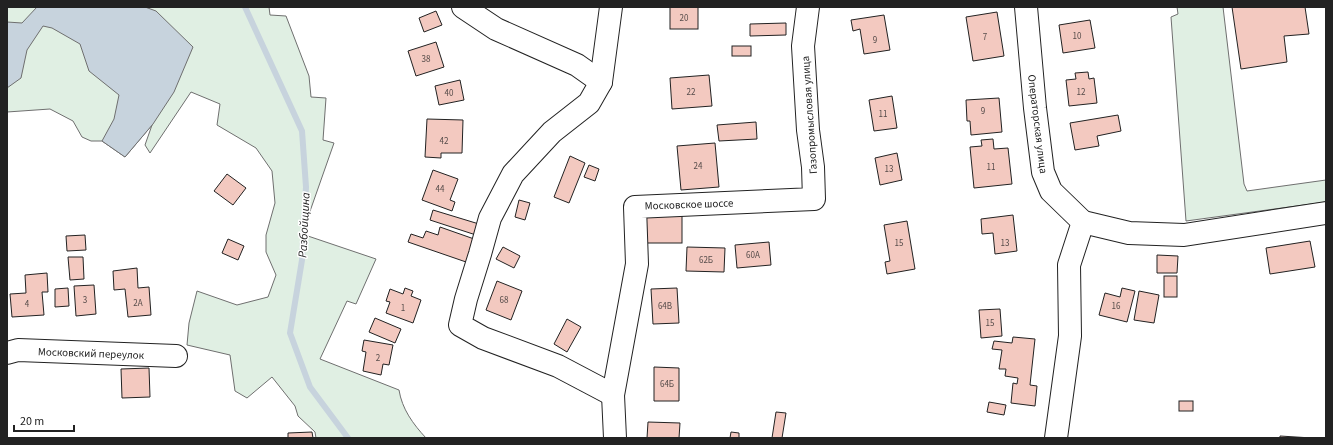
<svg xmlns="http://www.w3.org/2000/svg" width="1333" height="445" font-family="'Source Sans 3',sans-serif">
<rect width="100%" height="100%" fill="#fff"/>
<g fill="#e0efe3" stroke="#6f6f6f">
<path d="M7 7H269L270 15 286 16 309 76 311 97 326 98 323 140 334 143 302 234 376 259 356 304 347 301 320 359 399 390C402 409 413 424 426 438H316L315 432 298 416 295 406 272 377 247 398 235 391 230 355 187 345 189 323 197 291 237 305 268 297 276 275 266 252V235L275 203 272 171 256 148 217 125 220 104 191 92 150 153 145 145 152 125 125 157 102 141H91L82 137 73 121 50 109 7 112Z"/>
<path d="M1177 7H1223L1244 184 1247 191 1326 180V202L1186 221 1171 17 1178 14Z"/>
</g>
<path fill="#c7d3dd" stroke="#6f6f6f" d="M37 7H145L156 11 193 47 174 92 153 124 125 157 102 141 114 119 119 95 89 71 80 44 52 28 43 26 27 50 21 78 7 88V22L22 23Z"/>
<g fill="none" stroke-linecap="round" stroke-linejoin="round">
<path stroke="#c7d3dd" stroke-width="6" d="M245 7 302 131 306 187 302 260 290 333 310 387 348 438"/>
</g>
<g fill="#f3c9c0" stroke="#222">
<rect x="670" y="7" width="28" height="22"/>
<path d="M1232 7H1305L1309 34 1284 36 1287 62 1241 69Z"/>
<path d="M436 11 442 25 424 32 419 18Z"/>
<path d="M997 12 1004 56 973 61 966 17Z"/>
<path d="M884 15 890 50 864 54 860 29 853 31 851 20Z"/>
<path d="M1090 20 1095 48 1063 53 1059 25Z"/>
<path d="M786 23V35L750 36V24Z"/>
<path d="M436 42 444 67 416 76 408 51Z"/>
<rect x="732" y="46" width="19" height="10"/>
<path d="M1088 72 1089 79 1094 78 1097 103 1069 106 1066 80 1076 79 1075 73Z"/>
<path d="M709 75 712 106 672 109 670 78Z"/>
<path d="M460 80 464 100 439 105 435 86Z"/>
<path d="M892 96 897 128 874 131 869 100Z"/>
<path d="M999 98 1002 132 971 135 970 121H967L966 100Z"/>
<path d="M1118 115 1121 131 1097 136 1099 146 1075 150 1070 123Z"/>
<path d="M427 119 463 120 462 153H441V158L425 157Z"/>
<path d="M756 122 757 139 719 141 717 125Z"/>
<path d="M993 139 994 149 1008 148 1012 184 974 188 970 147 982 146 981 140Z"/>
<path d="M715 143 719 187 681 190 677 146Z"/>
<path d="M897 153 902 180 880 185 875 158Z"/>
<path d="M570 156 585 163 569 203 554 197Z"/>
<path d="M589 165 599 169 595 181 584 177Z"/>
<path d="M433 170 458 179 450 200 455 202 452 211 422 200Z"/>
<path d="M227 174 246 188 233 205 214 191Z"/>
<path d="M519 200 530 203 525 220 515 217Z"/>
<path d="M433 210 479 224 476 235 430 220Z"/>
<rect x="645" y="215" width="37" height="28"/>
<path d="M1013 215 1017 251 995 254 993 233 982 234 981 219Z"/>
<path d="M907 221 915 269 887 274 885 262 890 261 884 225Z"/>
<path d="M440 227 477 240 469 263 408 242 411 234 423 238 426 231 438 235Z"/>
<path d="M85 235 86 250 67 251 66 236Z"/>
<path d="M228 239 244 246 238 260 222 253Z"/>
<path d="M1310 241 1315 267 1270 274 1266 248Z"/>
<path d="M769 242 771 265 737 268 735 245Z"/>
<path d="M503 247 520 256 514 268 496 259Z"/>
<path d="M687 247 725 248 724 272 686 271Z"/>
<path d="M1157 255 1178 256 1177 273H1157Z"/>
<path d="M68 257H83L84 279 70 280Z"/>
<path d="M137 268 138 288 149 287 151 315 128 317 125 289 114 290 113 271Z"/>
<path d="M47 273 48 292H42L44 315 12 317 10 294 26 293 25 275Z"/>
<rect x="1164" y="276" width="13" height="21"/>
<path d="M497 281 522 291 511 320 486 310Z"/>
<path d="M94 285 96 314 76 316 74 286Z"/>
<path d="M68 288 69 306 55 307V289Z"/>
<path d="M405 288 413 291 411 296 421 300 413 323 386 313 390 302 386 301 390 289 403 294Z"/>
<path d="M677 288 679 323 653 324 651 289Z"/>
<path d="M1122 288 1135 291 1127 322 1099 315 1105 293 1120 297Z"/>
<path d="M1139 291 1159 295 1154 323 1134 320Z"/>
<path d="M1000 309 1002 336 981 338 979 310Z"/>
<path d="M375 318 401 329 395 343 369 332Z"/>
<path d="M567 319 581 327 567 352 554 344Z"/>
<path d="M1013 337 1035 339 1030 385 1037 386 1035 406 1011 403 1013 383 1017 384 1018 378 1005 376 1006 369H999L1002 350 992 349 994 341 1012 343Z"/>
<path d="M364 340 393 345 389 365 383 364 381 375 363 371 366 352 362 351Z"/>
<path d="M654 367 679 368V401H654Z"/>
<path d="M149 368 150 397 122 398 121 369Z"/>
<rect x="1179" y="401" width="14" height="10"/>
<path d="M989 402 1006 405 1004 415 987 412Z"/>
<path d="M776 412 786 413 782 438H772Z"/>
<path d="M648 422 680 423 679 438H647Z"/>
<path d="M312 432 313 438H288V433Z"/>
<path d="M731 432 739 433V438H730Z"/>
<path d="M1280 436 1312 438H1280Z"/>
</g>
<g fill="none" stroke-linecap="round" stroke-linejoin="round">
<defs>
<g id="minor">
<path d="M463 7 496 29 577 65 601 82"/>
<path d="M611 7 601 82 589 103 552 132 513 174 490 218 480 254 466 299 460 325 483 338 558 366 613 395"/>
<path d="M1026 7 1035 108 1043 172 1051 191 1083 222 1069 265 1070 336 1056 438"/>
<path d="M1083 222 1129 233 1184 235 1326 213"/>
<path d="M7 353 18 350 176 356"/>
<path d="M615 438 613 395 637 264 635 207 814 199 813 167 808 130 803 46 808 7"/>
</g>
</defs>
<use href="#minor" stroke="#222" stroke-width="24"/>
<use href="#minor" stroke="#fff" stroke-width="22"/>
</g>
<g text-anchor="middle" stroke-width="3" stroke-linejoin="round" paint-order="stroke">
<g font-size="9" fill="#564c4a">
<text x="684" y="21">20</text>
<text x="1077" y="39">10</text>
<text x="985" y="40">7</text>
<text x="875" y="43">9</text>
<text x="426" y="62">38</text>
<text x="691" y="95">22</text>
<text x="1081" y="95">12</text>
<text x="449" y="96">40</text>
<text x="983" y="114">9</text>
<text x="883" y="117">11</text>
<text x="444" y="144">42</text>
<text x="698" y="169">24</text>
<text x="991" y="170">11</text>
<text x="889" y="172">13</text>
<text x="440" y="192">44</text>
<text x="899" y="246">15</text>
<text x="1005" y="246">13</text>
<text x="753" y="258">60А</text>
<text x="706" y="263">62Б</text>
<text x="85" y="303">3</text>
<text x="504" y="303">68</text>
<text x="138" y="306">2А</text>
<text x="27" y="307">4</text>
<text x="665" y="309">64В</text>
<text x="1116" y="309">16</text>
<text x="403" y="311">1</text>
<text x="990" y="326">15</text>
<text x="378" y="361">2</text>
<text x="667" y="387">64Б</text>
</g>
<g font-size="11" fill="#222" stroke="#fff">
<text transform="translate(809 115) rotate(-94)" y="4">Газопромысловая улица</text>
<text transform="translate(1038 124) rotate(83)" y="4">Операторская улица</text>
<text transform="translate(689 204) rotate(-2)" y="4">Московское шоссе</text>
<text transform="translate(91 353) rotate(2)" y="4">Московский переулок</text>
</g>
<g font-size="12" font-style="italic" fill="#222" stroke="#fff">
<text transform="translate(304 225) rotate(-87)" y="4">Разбойщина</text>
</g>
</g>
<rect width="1333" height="445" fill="none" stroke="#222222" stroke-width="16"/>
<path d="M14 425v6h60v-6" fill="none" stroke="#222222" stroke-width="2"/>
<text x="20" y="425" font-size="12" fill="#222222" stroke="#ffffff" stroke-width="3" paint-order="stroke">20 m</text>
</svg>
